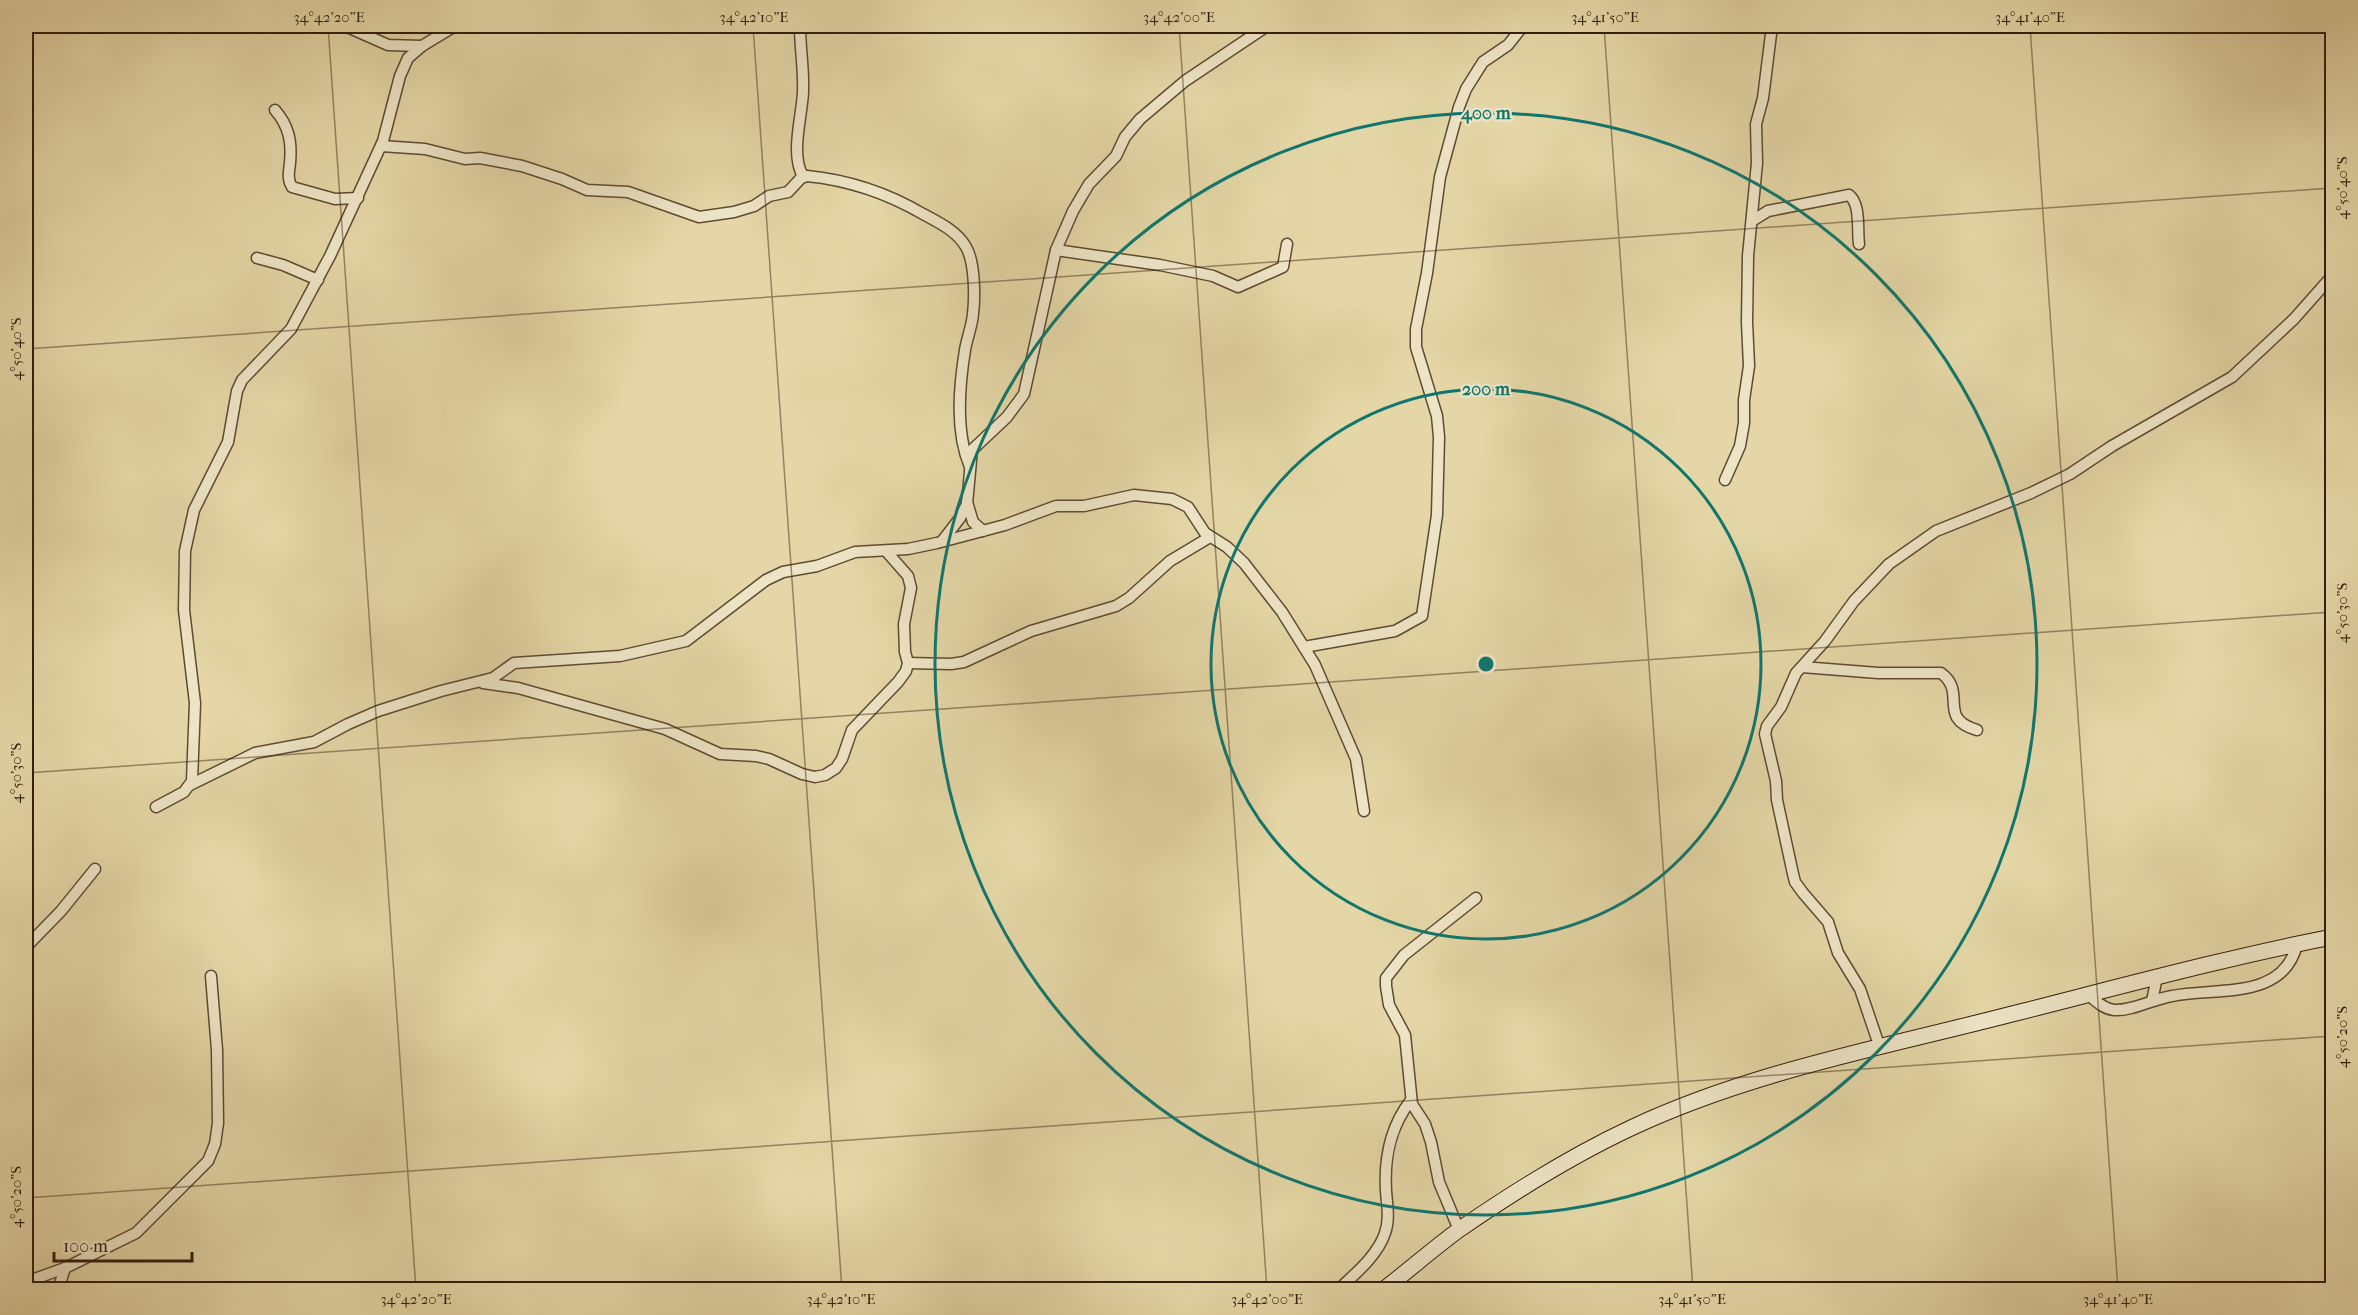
<svg xmlns="http://www.w3.org/2000/svg" width="2358" height="1315" font-family="'IM FELL French Canon',serif">
<rect width="100%" height="100%" fill="#e4d6a6"/>
<filter id="stains"><feTurbulence type="fractalNoise" baseFrequency=".00333" numOctaves="4"/><feColorMatrix values="0 0 0 0 .2 0 0 0 0 .09 0 0 0 0 .02 0 0 0 .5 -.17"/></filter>
<radialGradient id="worn" r=".72"><stop offset=".6" stop-color="#630" stop-opacity="0"/><stop offset="1" stop-color="#630" stop-opacity=".3"/></radialGradient>
<g fill="none" stroke-linecap="round" stroke-linejoin="round">
<defs>
<g id="street">
<path d="M345 26 388 45 421 46"/>
<path d="M800 26C800 48 804 70 803 92 802 116 790 155 803 176"/>
<path d="M275 110C289 126 292 142 290 163 289 172 287 179 292 187L335 199 358 198"/>
<path d="M381 146 425 149 465 159 480 158 522 166 562 179 587 190 628 192 699 217 734 212 754 206 769 196 788 192 801 178 807 176C848 180 887 193 923 214 938 222 957 231 966 247 975 262 975 297 973 314 972 326 967 338 965 350 959 387 955 432 970 467"/>
<path d="M1752 221 1768 211 1849 195C1861 204 1857 230 1859 244"/>
<path d="M1056 250 1160 265 1213 276 1238 287 1283 267 1287 244"/>
<path d="M257 258 283 265 318 280"/>
<path d="M1725 480 1740 446 1744 423V400L1749 366 1747 322 1748 256 1757 163 1756 124 1763 98 1772 26"/>
<path d="M967 502 973 522 983 531"/>
<path d="M943 540 960 518 967 504 972 450 1007 417 1024 394 1056 250 1073 211 1089 184 1116 156 1125 137 1140 119 1185 81 1267 26"/>
<path d="M1304 647 1395 631 1422 616 1437 515 1439 437 1437 416 1416 347V329L1427 273 1440 177 1459 107 1466 89 1483 62 1508 45 1523 26"/>
<path d="M908 663 951 664 964 662 1031 631 1116 606 1129 598 1170 561 1210 537"/>
<path d="M1802 667 1878 673H1941C1968 693 1936 718 1977 730"/>
<path d="M483 683 518 688 665 729 720 754 756 756 769 759 802 774 815 777 825 775 836 768 842 759 852 730 898 682 906 671 908 663 905 652 904 624 911 588 908 576 886 551"/>
<path d="M190 785 255 753 314 742 348 724 378 711 441 691 493 678 514 663 620 656 686 641 766 580 783 572 817 566 855 552 908 549 937 543 1005 525 1056 506H1084L1134 495 1172 499 1188 507 1205 533 1227 547 1244 563 1282 612 1315 665 1356 759 1364 811"/>
<path d="M156 807 184 792 192 781 195 703 184 610 185 551 194 510 228 442 237 391 242 380 291 329 330 256 383 141 400 76 408 58 422 46 455 26"/>
<path d="M26 947 61 911 95 869"/>
<path d="M2087 994C2095 1000 2103 1009 2114 1010 2133 1011 2153 999 2172 996 2216 987 2284 1001 2297 944"/>
<path d="M2152 1001 2157 977"/>
<path d="M1879 1045 1860 989 1838 953 1828 922 1803 893 1795 882 1793 874 1777 800 1776 781 1765 734 1767 726 1781 707 1796 673 1825 641 1854 601 1889 564 1936 531 2031 493 2070 474 2112 446 2232 377 2294 319 2332 276"/>
<path d="M1459 1230 1439 1182 1431 1142 1425 1124 1412 1104 1405 1035 1389 1005 1386 986V978L1404 955 1476 898"/>
<path d="M26 1282 65 1268 136 1233 208 1161 215 1144 218 1123 217 1050 211 976"/>
<path d="M58 1290 65 1268"/>
<path d="M1338 1290C1355 1274 1378 1255 1385 1233 1390 1219 1387 1205 1386 1191 1384 1157 1390 1127 1411 1100"/>
</g>
<path id="secondary" d="M1383 1290C1409 1270 1434 1248 1460 1229 1515 1191 1573 1155 1633 1127 1753 1071 1885 1047 2012 1014 2119 987 2225 958 2332 937"/>
</defs>
<use href="#street" stroke="#5e4b34" stroke-width="13"/>
<use href="#secondary" stroke="#321d0e" stroke-width="17"/>
<use href="#street" stroke="#ede4c5" stroke-width="10"/>
<use href="#secondary" stroke="#ede4c5" stroke-width="15"/>
</g>
<path fill="none" stroke="#321d0e" stroke-width="1.5" stroke-opacity="0.45" d="M328 26 416 1290M753 26 842 1290M1179 26 1267 1290M1604 26 1693 1290M2030 26 2118 1290M26 349 2332 188M26 773 2332 612M26 1198 2332 1036"/>
<g fill="none" stroke="#0f766e" stroke-width="3">
<circle cx="1486" cy="664" r="275"/>
<circle cx="1486" cy="664" r="551"/>
</g>
<circle cx="1486" cy="664" r="9" fill="#0f766e" stroke="#ede4c5" stroke-width="3"/>
<g font-size="18" text-anchor="middle" font-weight="bold" fill="#0f766e" stroke="#ede4c5" stroke-width="4.5" stroke-linejoin="round" paint-order="stroke">
<text x="1486" y="119">400 m</text>
<text x="1486" y="395">200 m</text>
</g>
<rect width="2358" height="1315" fill="none" stroke="#e4d6a6" stroke-width="66"/>
<path d="M54 1252v9h138v-9" fill="none" stroke="#321d0e" stroke-width="3"/>
<text x="63" y="1252" font-size="18" fill="#321d0e" stroke="#ede4c5" stroke-width="4.5" paint-order="stroke">100 m</text>
<rect x="33" y="33" width="2292" height="1249" fill="none" stroke="#321d0e" stroke-width="2"/>
<g font-size="15" text-anchor="middle" fill="#321d0e">
<text x="329" y="22">34°42'20"E</text>
<text x="754" y="22">34°42'10"E</text>
<text x="1179" y="22">34°42'00"E</text>
<text x="1605" y="22">34°41'50"E</text>
<text x="2030" y="22">34°41'40"E</text>
<text transform="translate(2342 188) rotate(-90)" y="5">4°50'40"S</text>
<text transform="translate(16 349) rotate(-90)" y="5">4°50'40"S</text>
<text transform="translate(2342 613) rotate(-90)" y="5">4°50'30"S</text>
<text transform="translate(16 773) rotate(-90)" y="5">4°50'30"S</text>
<text transform="translate(2342 1037) rotate(-90)" y="5">4°50'20"S</text>
<text transform="translate(16 1197) rotate(-90)" y="5">4°50'20"S</text>
<text x="416" y="1304">34°42'20"E</text>
<text x="841" y="1304">34°42'10"E</text>
<text x="1267" y="1304">34°42'00"E</text>
<text x="1692" y="1304">34°41'50"E</text>
<text x="2118" y="1304">34°41'40"E</text>
</g>
<rect width="100%" height="100%" filter="url(#stains)"/>
<rect width="100%" height="100%" fill="url(#worn)"/>
</svg>
